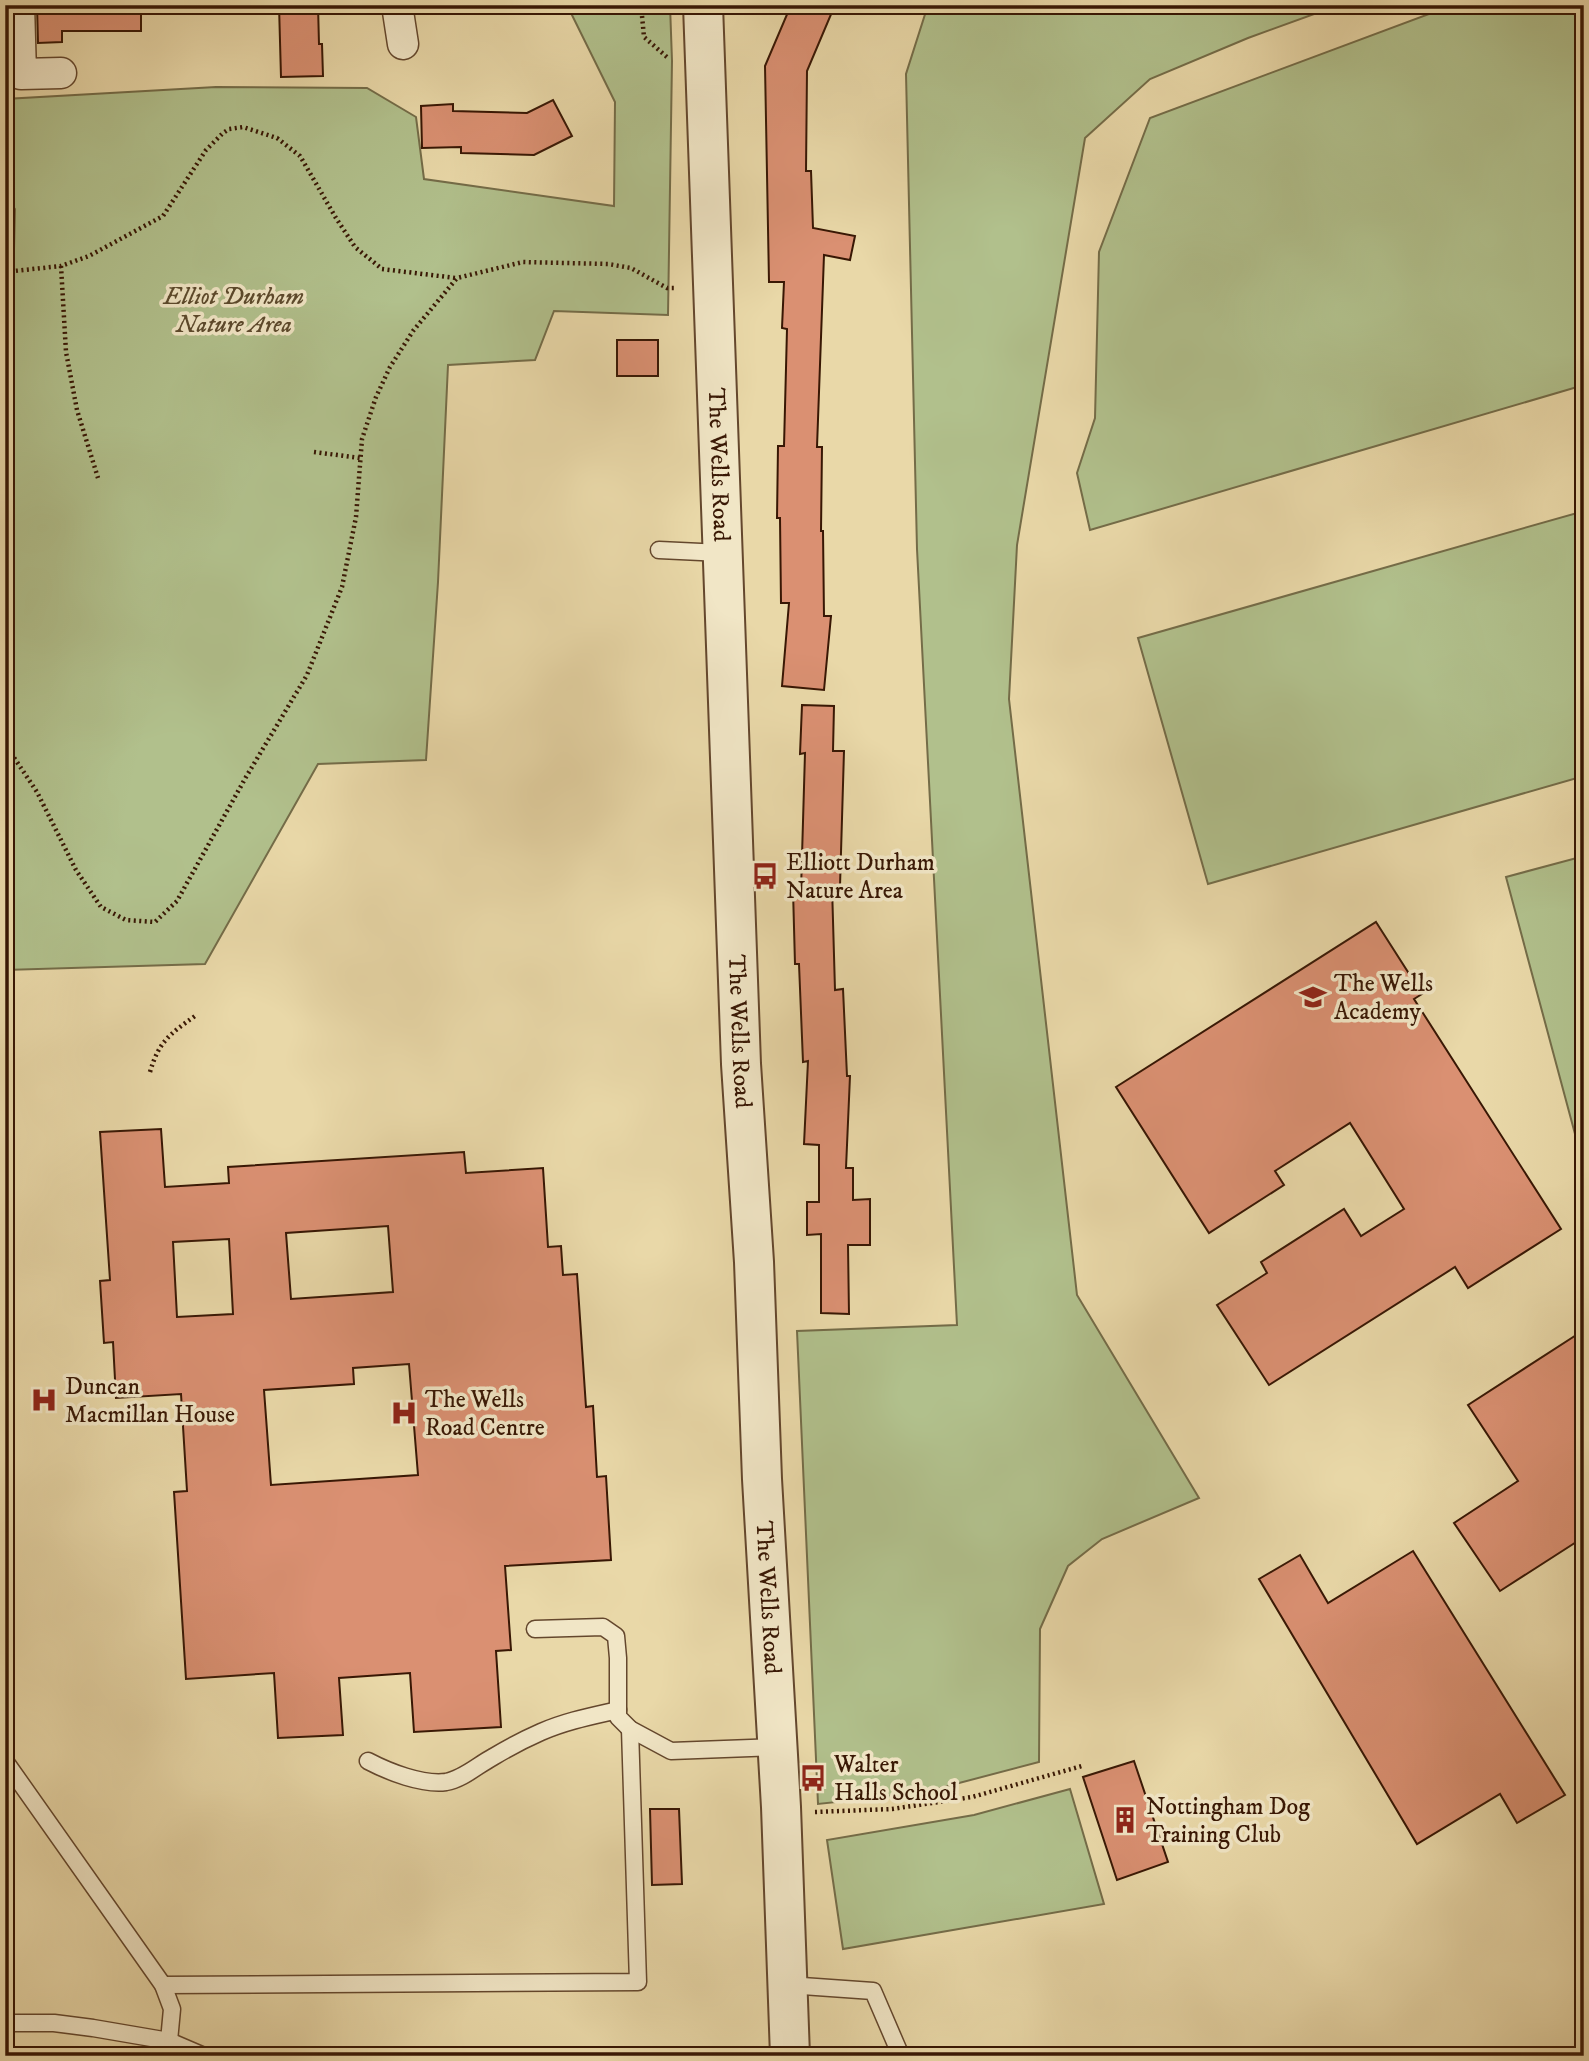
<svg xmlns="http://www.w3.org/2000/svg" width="1589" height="2061" font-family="'IM FELL DW Pica',serif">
<rect width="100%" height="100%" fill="#e9d8a8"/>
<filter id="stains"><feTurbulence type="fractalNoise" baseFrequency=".00286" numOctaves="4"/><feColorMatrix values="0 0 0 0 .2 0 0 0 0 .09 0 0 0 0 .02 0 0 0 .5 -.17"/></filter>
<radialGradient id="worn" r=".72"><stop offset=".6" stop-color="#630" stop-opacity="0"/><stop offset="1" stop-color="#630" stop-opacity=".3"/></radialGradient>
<g fill="#b1c08c" stroke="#746c48" stroke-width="2">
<path d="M567 5H670L672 61 668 315 554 311 535 360 448 365 438 582 426 760 318 764 205 964 5 970V404L11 369 15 209 5 197V99L216 87 367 88 416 117 424 179 614 206 615 102Z"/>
<path d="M928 5H1339L1248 38 1150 79 1085 138 1017 545 1009 699 1077 1295 1199 1498 1102 1539 1068 1566 1040 1629 1039 1762 921 1793 818 1804 797 1331 957 1325 917 549 906 74Z"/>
<path d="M1453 5H1584V385L1090 530 1077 473 1095 418 1099 252 1150 118Z"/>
<path d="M1584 511V776L1208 884 1138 638Z"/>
<path d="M1584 856V1160H1582L1506 877Z"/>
<path d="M1070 1789 1104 1904 843 1949 827 1840 974 1815Z"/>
</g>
<g fill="#da9072" stroke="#381704" stroke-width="2" fill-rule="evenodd">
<path d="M37 5H141V31H62V42L38 43Z"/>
<path d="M279 5H318L319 44H322L323 76 281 77Z"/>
<path d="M791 5H815L832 12 807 71 806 171H811L813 228 855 236 850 260 824 255 817 447H822L821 531H823L824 616H831L824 690 782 686 789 603H781L780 518H777L778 446H784L787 329 782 328 784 282H769L765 66Z"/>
<path d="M553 100 572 136 534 155 461 153V147L422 148 421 106 453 104V111L527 113Z"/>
<rect x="617" y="340" width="41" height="36"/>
<path d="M802 705 834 706 833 751H844L840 886H832L835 990 843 989 847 1076H850L846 1168H853V1200L870 1199V1245H848L849 1314 821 1313V1234L807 1235V1202H819V1145L804 1144 808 1061 803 1062 799 964H795L793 890H801L805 753 800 754Z"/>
<path d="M1376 922 1422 994 1414 999 1561 1229 1468 1288 1455 1267 1269 1385 1217 1305 1267 1273 1261 1262 1344 1209 1361 1236 1404 1209 1350 1123 1275 1171 1284 1185 1209 1233 1116 1087Z"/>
<path d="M161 1129 165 1187 229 1183 228 1167 464 1152 466 1173 543 1168 548 1247 561 1246 563 1275 577 1274 586 1407 593 1406 597 1477 606 1476 611 1560 505 1566 511 1650 496 1651 501 1727 414 1732 410 1673 339 1678 343 1735 278 1738 274 1673 186 1679 174 1492 187 1491 181 1394 116 1398 113 1342 104 1343 100 1281 110 1280 100 1132ZM388 1226 393 1292 291 1299 286 1233ZM229 1239 233 1314 177 1317 173 1242ZM409 1364 418 1475 271 1485 264 1390 354 1384 353 1368Z"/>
<path d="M1584 1330V1537L1500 1591 1454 1523 1518 1481 1468 1405Z"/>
<path d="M1413 1551 1565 1795 1517 1823 1500 1794 1417 1844 1259 1579 1300 1555 1328 1603Z"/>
<path d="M1134 1761 1168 1862 1117 1880 1083 1777Z"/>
<path d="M650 1809H679L682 1884 652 1885Z"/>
</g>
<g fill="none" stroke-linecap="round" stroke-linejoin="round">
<defs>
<g id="service">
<path d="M659 550 722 553"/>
<path d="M535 1629 603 1627 616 1636 618 1658V1717L630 1729 671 1751 778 1747"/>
<path d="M5 1761 163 1985 172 2009 169 2041"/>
<path d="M368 1761C389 1772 422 1785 446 1782 463 1779 478 1765 493 1757 508 1748 525 1739 541 1732 566 1721 592 1716 618 1710"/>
<path d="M163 1985 638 1982 630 1729"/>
<path d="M788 1985 873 1991 901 2056"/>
<path d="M5 2023H54L93 2028 169 2041 204 2056"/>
</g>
<g id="minor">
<path d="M19 5 21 74 61 73"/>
<path d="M397 5 403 44"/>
</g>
<g id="tertiary">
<path id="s1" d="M703 5 741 1064 754 1262 762 1479 781 1807 790 2056"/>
</g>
</defs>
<use href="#service" stroke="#64472d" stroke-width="19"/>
<use href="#minor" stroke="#64472d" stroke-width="33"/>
<use href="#tertiary" stroke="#64472d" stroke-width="42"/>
<g stroke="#381704" stroke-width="4.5" stroke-dasharray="2 3.5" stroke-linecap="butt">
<path d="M641 5 644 37 668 58"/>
<path d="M61 266 66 352 77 410 98 478"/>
<path d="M5 272 61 266 89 256 163 216 206 150 223 133 229 129 243 127 277 138 300 156 336 218 355 247 382 269 456 278"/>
<path d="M314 452 360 458"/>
<path d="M5 744 37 792 76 870 101 907 126 920 155 922 177 901 246 777 307 675 342 587 356 517 362 439 376 397 390 367 413 331 457 278 523 262 608 264 631 268 667 288H677"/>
<path d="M150 1072C159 1041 170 1034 195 1016"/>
<path d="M815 1812 892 1809 972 1797 1082 1766"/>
</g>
<use href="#service" stroke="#f1e6c6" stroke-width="16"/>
<use href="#minor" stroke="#f1e6c6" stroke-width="30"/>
<use href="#tertiary" stroke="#f1e6c6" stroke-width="38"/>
</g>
<defs>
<symbol id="bus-bare" viewBox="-9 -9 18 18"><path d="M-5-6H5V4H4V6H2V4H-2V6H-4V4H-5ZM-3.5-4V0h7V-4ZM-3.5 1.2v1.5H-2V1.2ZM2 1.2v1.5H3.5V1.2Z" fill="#8f2418" stroke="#f1e6c6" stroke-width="2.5" paint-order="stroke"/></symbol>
<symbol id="school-bare" viewBox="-9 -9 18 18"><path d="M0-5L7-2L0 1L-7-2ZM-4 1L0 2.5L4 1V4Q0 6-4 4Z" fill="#8f2418" stroke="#f1e6c6" stroke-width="2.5" paint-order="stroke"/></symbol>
<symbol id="hospital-bare" viewBox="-9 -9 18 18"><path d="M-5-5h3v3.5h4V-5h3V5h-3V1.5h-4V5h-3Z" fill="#8f2418" stroke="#f1e6c6" stroke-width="2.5" paint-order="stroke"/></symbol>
<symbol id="building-bare" viewBox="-9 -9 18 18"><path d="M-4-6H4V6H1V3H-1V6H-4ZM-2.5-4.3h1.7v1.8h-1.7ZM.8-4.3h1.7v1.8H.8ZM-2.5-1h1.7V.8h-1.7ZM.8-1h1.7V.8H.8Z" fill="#8f2418" stroke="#f1e6c6" stroke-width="2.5" paint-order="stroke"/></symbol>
</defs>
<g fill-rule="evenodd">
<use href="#bus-bare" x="746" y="857" width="38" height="38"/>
<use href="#school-bare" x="1294" y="978" width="38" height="38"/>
<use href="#hospital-bare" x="25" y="1381" width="38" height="38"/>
<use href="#hospital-bare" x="385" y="1394" width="38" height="38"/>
<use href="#bus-bare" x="794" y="1759" width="38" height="38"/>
<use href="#building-bare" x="1106" y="1801" width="38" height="38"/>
</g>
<g text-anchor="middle" stroke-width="7" stroke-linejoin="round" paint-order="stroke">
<g font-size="24" font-style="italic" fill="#5c4a2d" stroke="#f1e6c6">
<text x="234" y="304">Elliot Durham<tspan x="234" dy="28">Nature Area</tspan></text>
</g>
<g font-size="24" fill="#381704" stroke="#f1e6c6">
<text dy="8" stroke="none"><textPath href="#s1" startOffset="460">The Wells Road</textPath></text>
<text dy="8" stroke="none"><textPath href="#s1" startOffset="1027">The Wells Road</textPath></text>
<text dy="8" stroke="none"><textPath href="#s1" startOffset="1594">The Wells Road</textPath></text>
</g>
<g font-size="24" fill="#381704" stroke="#f1e6c6" text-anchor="start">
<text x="786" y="870">Elliott Durham<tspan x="786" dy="28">Nature Area</tspan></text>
<text x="1334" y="991">The Wells<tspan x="1334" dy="28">Academy</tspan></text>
<text x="65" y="1394">Duncan<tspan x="65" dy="28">Macmillan House</tspan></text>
<text x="425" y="1407">The Wells<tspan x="425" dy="28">Road Centre</tspan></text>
<text x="834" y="1772">Walter<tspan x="834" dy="28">Halls School</tspan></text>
<text x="1146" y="1814">Nottingham Dog<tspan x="1146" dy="28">Training Club</tspan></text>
</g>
</g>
<rect width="1589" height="2061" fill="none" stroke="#e9d8a8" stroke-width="28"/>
<rect x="7" y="7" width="1575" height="2047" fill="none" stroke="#381704" stroke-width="3.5"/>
<rect x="14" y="14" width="1561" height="2033" fill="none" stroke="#381704" stroke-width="2"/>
<rect width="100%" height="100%" filter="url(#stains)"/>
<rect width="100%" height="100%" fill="url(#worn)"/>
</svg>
